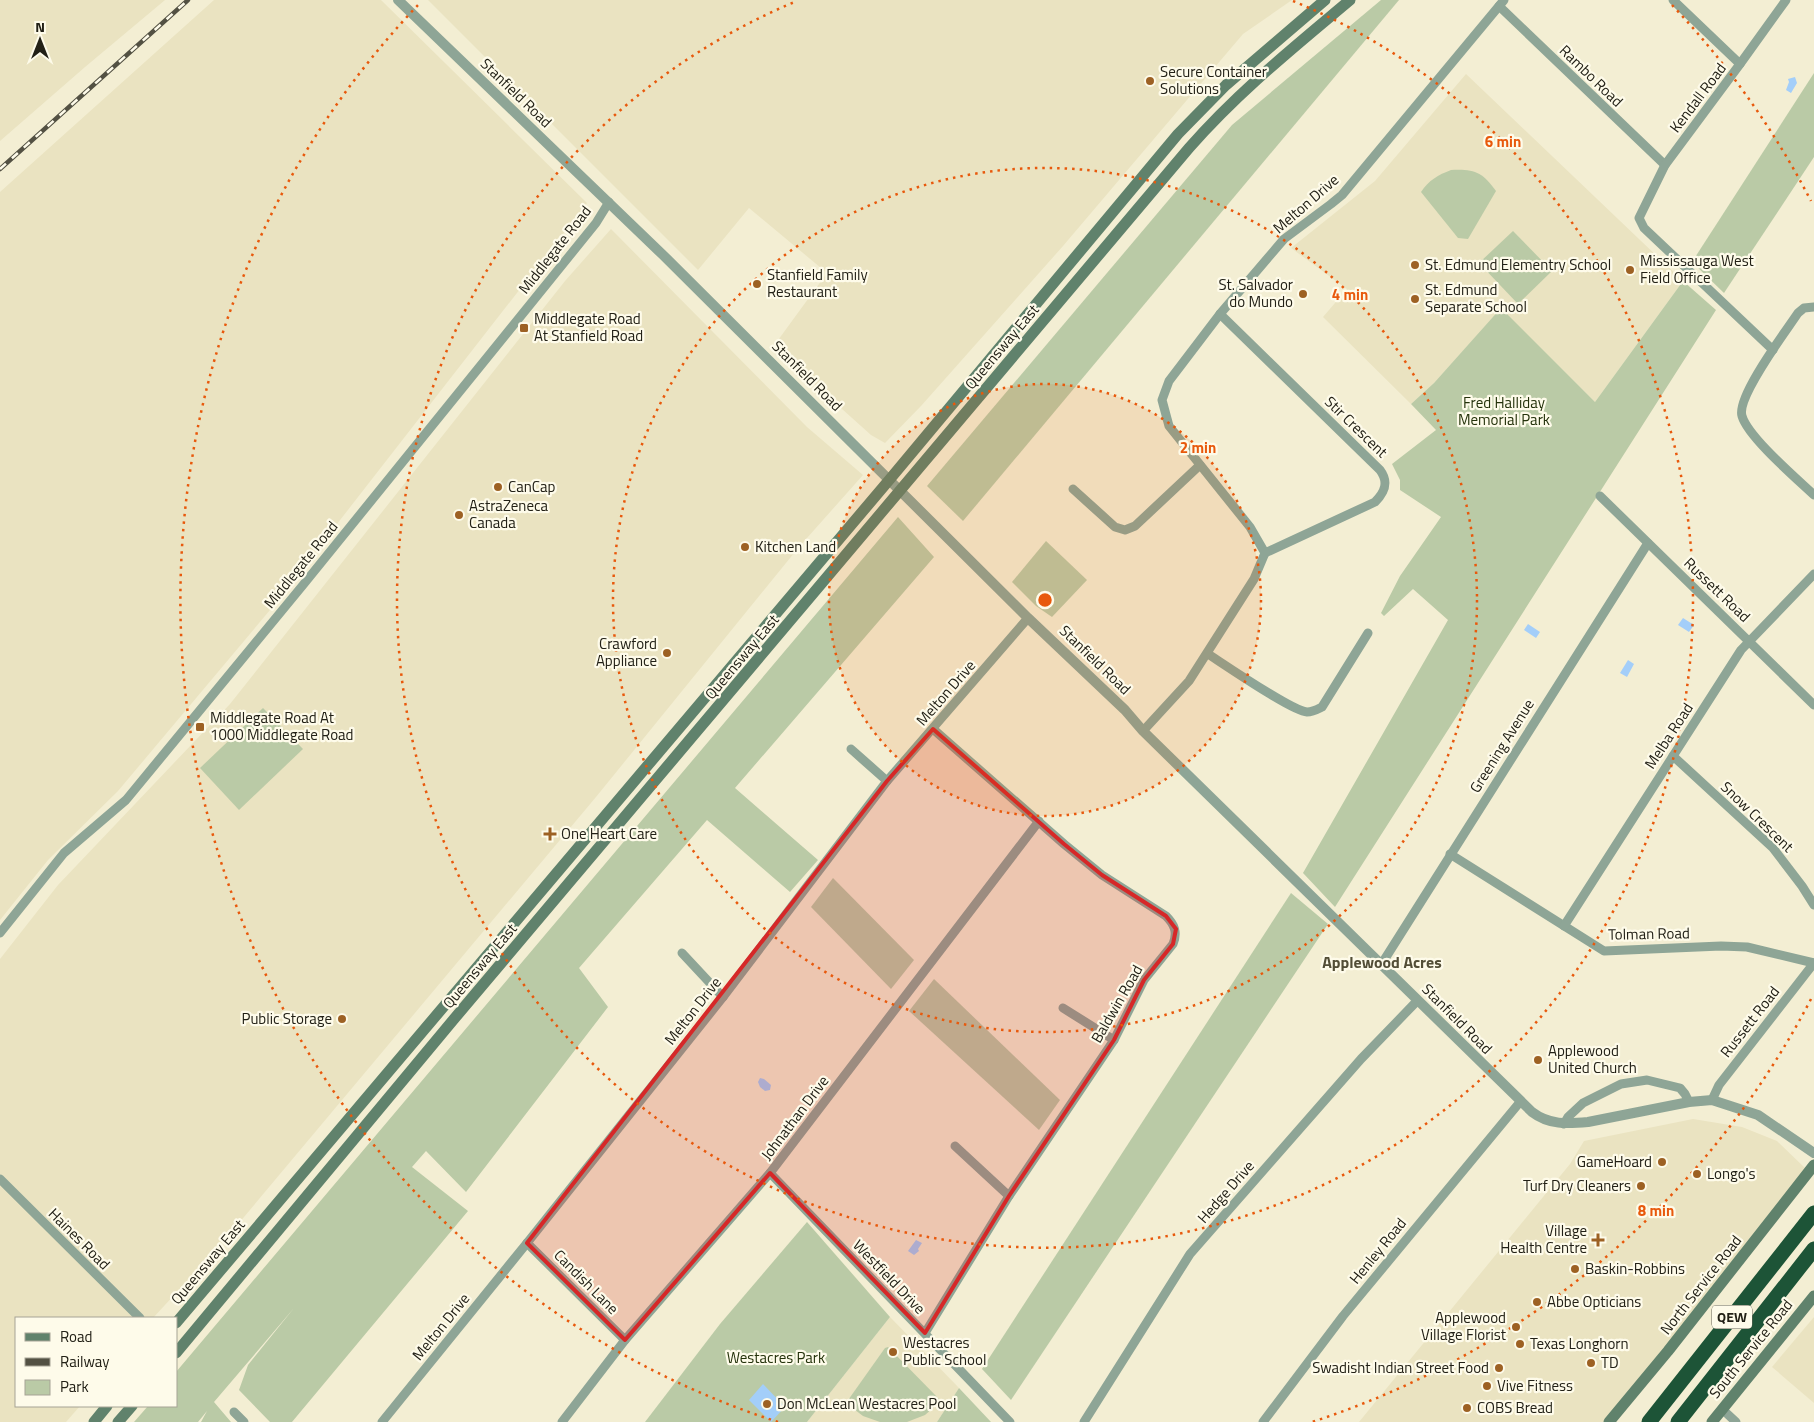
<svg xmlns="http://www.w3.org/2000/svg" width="1814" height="1422" font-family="'Titillium Web',sans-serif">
<rect width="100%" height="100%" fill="#f3eed3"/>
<g fill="#eae3c1">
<path d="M0 0H165L85 67 0 141Z"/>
<path d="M214 0H381L587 203 270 610 118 791 48 860 0 920V192Z"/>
<path d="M428 0H1292L1243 34 1063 246 921 406 885 443 871 435 773 347 827 273 749 208 698 270Z"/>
<path d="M1466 74 1683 281 1595 402 1501 309 1434 383 1411 404 1323 317 1347 289 1291 248 1375 181Z"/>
<path d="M611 229 807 427 863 475 799 547 596 797 223 1242 153 1318H16V1406H80L66 1422H0V959L58 885 230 704 565 281Z"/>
<path d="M1693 1119 1742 1127 1777 1141 1805 1168 1606 1422H1359L1570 1164 1584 1141Z"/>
<path d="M890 1317 959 1388 937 1422H807Z"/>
<path d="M1814 1317V1403L1772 1367Z"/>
</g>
<g fill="#bacaa6">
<path d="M1381 0H1399L963 521 927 486 1232 125Z"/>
<path d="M1814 73V157L1724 293 1692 262Z"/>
<path d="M1451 170C1475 169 1482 172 1496 191L1468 239 1458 238 1421 192C1429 180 1438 175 1451 170Z"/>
<path d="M1513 231 1552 271 1518 304 1479 263Z"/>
<path d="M1683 281 1716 310 1335 907 1303 873 1448 620 1413 589 1384 616 1381 613 1400 576 1441 517 1400 490V480L1392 464 1436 430 1411 404 1434 383 1501 308 1595 402Z"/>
<path d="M898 517 934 557 735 788 818 860 790 892 707 820 579 968 608 1007 466 1192 426 1151 412 1167 468 1211 292 1422H270L239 1390 248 1365 294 1308 214 1402 231 1422H201L207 1411 198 1422H134L148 1406H176V1372Z"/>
<path d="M1046 541 1087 580 1052 617 1036 606 1012 582Z"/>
<path d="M263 708 303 749 239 810 200 768Z"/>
<path d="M833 878 914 960 891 989 811 907Z"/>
<path d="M1291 893 1328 924 1011 1400 982 1369Z"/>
<path d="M934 979 1060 1100 1039 1130 909 1011Z"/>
<path d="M807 1222 890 1317 807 1422H645L720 1324Z"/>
<path d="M888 1347 941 1401 925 1415 907 1422H880L863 1416 846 1403 885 1348Z"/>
<path d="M959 1388 991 1422H937Z"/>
</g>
<g fill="#a3cef9">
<path d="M1795 77 1797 83 1791 93 1786 90 1789 82 1788 79Z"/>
<path d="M1683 618 1694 625 1689 632 1678 625Z"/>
<path d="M1528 624 1540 632 1536 638 1524 630Z"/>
<path d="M1628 660 1634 664 1627 677 1620 673Z"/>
<path d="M760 1078 764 1079 771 1085 770 1090 765 1091 760 1087 758 1082Z"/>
<path d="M916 1240 922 1243 918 1249 919 1251 914 1255 908 1251Z"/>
<path d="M763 1384 785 1407 771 1422 749 1400Z"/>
</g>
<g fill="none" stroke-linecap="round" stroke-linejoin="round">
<g stroke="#8ea596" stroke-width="9">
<path d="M1673 0 1740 64"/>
<path d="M1499 6 1665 165"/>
<path d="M1814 307 1804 308 1798 313C1786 331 1736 397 1742 416 1748 437 1796 478 1814 495"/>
<path d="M1220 314 1380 470C1389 482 1385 492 1375 502L1265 553"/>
<path d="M1773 350 1644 228 1639 218 1665 165 1740 64 1786 0"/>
<path d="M1073 489 1115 527 1125 530 1135 526 1200 465"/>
<path d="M1600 496 1814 705"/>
<path d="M1208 654C1225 665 1292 711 1307 712 1313 712 1318 709 1322 707L1368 633"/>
<path d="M1143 731 1189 681 1254 579 1265 553 1250 527 1169 426 1162 400 1169 381 1220 314 1284 239 1331 204 1342 195 1504 0"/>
<path d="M851 749 887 781"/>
<path d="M1673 756 1773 848 1802 886 1814 905"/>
<path d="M1450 854 1604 951 1721 946 1747 947 1814 963"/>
<path d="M1564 926 1741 650 1814 574"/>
<path d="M0 933 64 853 126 800 303 585 596 223 609 202"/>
<path d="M682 953 723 997"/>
<path d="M1381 965 1648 543"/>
<path d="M1063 1008 1114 1040"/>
<path d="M1712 1100 1719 1085 1814 963"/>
<path d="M1564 1124 1568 1117 1583 1103 1621 1084 1647 1080 1680 1088 1685 1094 1689 1102"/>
<path d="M955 1146 1009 1196"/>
<path d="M770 1173 1010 1422"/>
<path d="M0 1179 140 1318"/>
<path d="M527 1243 625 1340"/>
<path d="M925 1333 1009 1196 1114 1040 1144 980 1173 944C1178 932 1174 924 1166 916L1102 875 1064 844 933 729"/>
<path d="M1722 1409 1736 1422"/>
<path d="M234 1412 244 1422"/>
<path d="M382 1422 527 1243 723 997 887 781 1028 618"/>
<path d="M562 1422 625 1340 770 1173 1039 821"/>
<path d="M1084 1422 1190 1254 1361 1059 1417 1001"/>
<path d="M1263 1422 1343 1316 1520 1102"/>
</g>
<path stroke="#8ea596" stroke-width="10" d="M398 0 662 254 1028 618 1125 710 1143 731 1532 1112C1549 1125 1567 1124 1588 1122L1689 1102 1712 1100 1758 1115 1814 1153"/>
<g stroke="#60826c" stroke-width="11">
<path d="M176 1323 890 479 1178 134 1226 85 1325 0"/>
<path d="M176 1353 454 1019 1189 148C1238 92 1293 48 1350 0"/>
<path d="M94 1422 107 1406"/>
<path d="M118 1422 132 1406"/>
<path d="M1609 1422 1668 1351 1814 1165"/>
<path d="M1712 1422 1814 1296"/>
</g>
<g stroke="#1d5437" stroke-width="15">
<path d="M1649 1422 1814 1213"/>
<path d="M1678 1422 1814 1249"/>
</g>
<defs>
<path id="rail" d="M0 169 188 0"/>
</defs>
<use href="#rail" stroke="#535143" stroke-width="4.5"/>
<use href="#rail" stroke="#fefbea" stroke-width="2.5" stroke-dasharray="8" stroke-linecap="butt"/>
</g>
<path fill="#d62828" fill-opacity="0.2" stroke="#d62828" stroke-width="4" stroke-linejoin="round" d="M933 729 1064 844 1102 875 1166 916 1176 929 1173 944 1144 980 1114 1040 1009 1196 925 1333 770 1173 625 1340 527 1243 887 781Z"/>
<circle cx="1045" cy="600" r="216" fill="#e8590c" fill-opacity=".12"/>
<g fill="none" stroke="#e8590c" stroke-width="2.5" stroke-dasharray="2.5 5">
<circle cx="1045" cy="600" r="216"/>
<circle cx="1045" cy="600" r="432"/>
<path d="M1293 1A648 648 0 1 1 797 1"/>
<path d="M1811 999A864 864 0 0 1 1312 1422M778 1422A864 864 0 0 1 418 5M1672 5A864 864 0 0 1 1811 201"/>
</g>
<g fill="#9d6123" stroke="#fefbea" stroke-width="2">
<circle cx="1150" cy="81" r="5"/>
<circle cx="1415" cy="265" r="5"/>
<circle cx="1630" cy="270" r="5"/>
<circle cx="757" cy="284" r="5"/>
<circle cx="1303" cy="294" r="5"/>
<circle cx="1415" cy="299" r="5"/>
<rect x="519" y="323" width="10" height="10" rx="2.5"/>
<circle cx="498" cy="487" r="5"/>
<circle cx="459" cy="515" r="5"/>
<circle cx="745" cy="547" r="5"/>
<circle cx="667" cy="653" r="5"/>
<rect x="195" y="722" width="10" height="10" rx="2.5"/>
<path d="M547.5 826.5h5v5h5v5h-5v5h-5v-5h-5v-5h5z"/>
<circle cx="342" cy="1019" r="5"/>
<circle cx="1538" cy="1060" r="5"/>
<circle cx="1662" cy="1162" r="5"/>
<circle cx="1697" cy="1174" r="5"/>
<circle cx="1641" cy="1186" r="5"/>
<path d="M1595.5 1232.5h5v5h5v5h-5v5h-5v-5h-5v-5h5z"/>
<circle cx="1575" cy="1269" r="5"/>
<circle cx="1537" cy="1302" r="5"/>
<circle cx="1516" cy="1327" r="5"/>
<circle cx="1520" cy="1344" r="5"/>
<circle cx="893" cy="1352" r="5"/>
<circle cx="1591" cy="1363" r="5"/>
<circle cx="1499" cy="1368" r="5"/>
<circle cx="1487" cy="1386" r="5"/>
<circle cx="767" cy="1404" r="5"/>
<circle cx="1467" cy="1408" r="5"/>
</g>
<g text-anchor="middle" stroke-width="4.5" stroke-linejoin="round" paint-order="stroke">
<rect fill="#fefbea" stroke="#646256" stroke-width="1" x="1712" y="1305.5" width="40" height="23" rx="4"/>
<g font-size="14" font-weight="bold" fill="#222016">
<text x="1732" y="1322">QEW</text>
</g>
<g font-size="15" fill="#222016" stroke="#fefbea" text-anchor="start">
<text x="1160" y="77">Secure Container<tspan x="1160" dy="17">Solutions</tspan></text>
<text x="1640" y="266">Mississauga West<tspan x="1640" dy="17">Field Office</tspan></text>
<text x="1425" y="270">St. Edmund Elementry School</text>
<text x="767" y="280">Stanfield Family<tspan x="767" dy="17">Restaurant</tspan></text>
<text x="1293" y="290" text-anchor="end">St. Salvador<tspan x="1293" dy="17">do Mundo</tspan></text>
<text x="1425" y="295">St. Edmund<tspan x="1425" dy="17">Separate School</tspan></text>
<text x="534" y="324">Middlegate Road<tspan x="534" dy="17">At Stanfield Road</tspan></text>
<text x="508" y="492">CanCap</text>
<text x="469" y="511">AstraZeneca<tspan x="469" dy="17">Canada</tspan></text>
<text x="755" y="552">Kitchen Land</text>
<text x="657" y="649" text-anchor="end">Crawford<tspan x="657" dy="17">Appliance</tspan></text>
<text x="210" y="723">Middlegate Road At<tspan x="210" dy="17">1000 Middlegate Road</tspan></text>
<text x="561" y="839">One Heart Care</text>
<text x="332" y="1024" text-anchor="end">Public Storage</text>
<text x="1548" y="1056">Applewood<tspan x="1548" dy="17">United Church</tspan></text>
<text x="1652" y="1167" text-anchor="end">GameHoard</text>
<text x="1707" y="1179">Longo's</text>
<text x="1631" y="1191" text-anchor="end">Turf Dry Cleaners</text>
<text x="1587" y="1236" text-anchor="end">Village<tspan x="1587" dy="17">Health Centre</tspan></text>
<text x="1585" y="1274">Baskin-Robbins</text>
<text x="1547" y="1307">Abbe Opticians</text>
<text x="1506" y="1323" text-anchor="end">Applewood<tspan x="1506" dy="17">Village Florist</tspan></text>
<text x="903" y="1348">Westacres<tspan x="903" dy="17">Public School</tspan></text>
<text x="1530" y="1349">Texas Longhorn</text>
<text x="1601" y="1368">TD</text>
<text x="1489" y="1373" text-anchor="end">Swadisht Indian Street Food</text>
<text x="1497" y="1391">Vive Fitness</text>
<text x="777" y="1409">Don McLean Westacres Pool</text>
<text x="1477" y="1413">COBS Bread</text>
</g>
<g font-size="15" fill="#222016" stroke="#fefbea">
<text transform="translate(1591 76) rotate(44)" y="5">Rambo Road</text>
<text transform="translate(516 93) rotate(44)" y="5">Stanfield Road</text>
<text transform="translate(1698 98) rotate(-53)" y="5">Kendall Road</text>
<text transform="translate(1306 204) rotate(-41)" y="5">Melton Drive</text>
<text transform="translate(555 250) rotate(-52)" y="5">Middlegate Road</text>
<text transform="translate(1002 347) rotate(-50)" y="5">Queensway East</text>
<text transform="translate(807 376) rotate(45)" y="5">Stanfield Road</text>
<text transform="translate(1356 427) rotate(44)" y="5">Stir Crescent</text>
<text transform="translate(301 565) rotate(-51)" y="5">Middlegate Road</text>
<text transform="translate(1717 590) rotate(44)" y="5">Russett Road</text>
<text transform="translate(742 657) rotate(-50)" y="5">Queensway East</text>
<text transform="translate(1095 660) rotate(44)" y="5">Stanfield Road</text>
<text transform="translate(946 693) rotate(-49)" y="5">Melton Drive</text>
<text transform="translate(1669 736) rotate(-57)" y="5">Melba Road</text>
<text transform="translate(1502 746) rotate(-58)" y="5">Greening Avenue</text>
<text transform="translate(1757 817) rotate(44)" y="5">Snow Crescent</text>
<text transform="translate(1649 934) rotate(-1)" y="5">Tolman Road</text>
<text transform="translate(480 966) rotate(-50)" y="5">Queensway East</text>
<text transform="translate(1117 1004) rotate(-60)" y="5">Baldwin Road</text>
<text transform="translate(693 1011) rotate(-52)" y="5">Melton Drive</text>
<text transform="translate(1457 1019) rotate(45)" y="5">Stanfield Road</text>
<text transform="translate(1750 1022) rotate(-52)" y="5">Russett Road</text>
<text transform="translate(795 1118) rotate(-53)" y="5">Johnathan Drive</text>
<text transform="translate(1226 1192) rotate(-49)" y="5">Hedge Drive</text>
<text transform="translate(79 1239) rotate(45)" y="5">Haines Road</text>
<text transform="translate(1378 1251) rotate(-51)" y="5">Henley Road</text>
<text transform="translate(208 1262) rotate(-50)" y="5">Queensway East</text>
<text transform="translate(889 1277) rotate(46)" y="5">Westfield Drive</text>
<text transform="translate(586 1282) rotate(45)" y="5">Candish Lane</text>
<text transform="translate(1701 1285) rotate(-52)" y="5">North Service Road</text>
<text transform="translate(441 1327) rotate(-51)" y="5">Melton Drive</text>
<text transform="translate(1751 1349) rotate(-51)" y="5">South Service Road</text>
</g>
<g font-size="15" fill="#24320b" stroke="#fefbea">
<text x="1504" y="408">Fred Halliday<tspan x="1504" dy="17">Memorial Park</tspan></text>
<text x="776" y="1363">Westacres Park</text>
</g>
<g font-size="16" font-weight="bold" fill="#534e37" stroke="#fefbea">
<text x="1382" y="968">Applewood Acres</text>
</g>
</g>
<circle cx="1045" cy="600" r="8" fill="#e8590c" stroke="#fefbea" stroke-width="2.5"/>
<g font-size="15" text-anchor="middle" font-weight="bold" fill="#e8590c" stroke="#fefbea" stroke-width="4.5" stroke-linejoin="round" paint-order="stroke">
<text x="1503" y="147">6 min</text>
<text x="1350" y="300">4 min</text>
<text x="1198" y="453">2 min</text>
<text x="1656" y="1216">8 min</text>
</g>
<rect x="15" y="1317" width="162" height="90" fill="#fefbea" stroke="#a6a395"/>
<rect x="25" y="1333" width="25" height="8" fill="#60826c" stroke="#a6a395"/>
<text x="60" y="1342" font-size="15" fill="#222016">Road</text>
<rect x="25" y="1358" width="25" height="8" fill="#535143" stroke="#a6a395"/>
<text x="60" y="1367" font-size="15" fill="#222016">Railway</text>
<rect x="25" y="1380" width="25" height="15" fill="#bacaa6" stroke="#a6a395"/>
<text x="60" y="1392" font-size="15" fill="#222016">Park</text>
<g transform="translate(40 40)" stroke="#fefbea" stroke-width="4" paint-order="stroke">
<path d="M0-4L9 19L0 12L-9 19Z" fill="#222016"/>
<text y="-8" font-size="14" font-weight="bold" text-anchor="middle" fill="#222016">N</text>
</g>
</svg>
